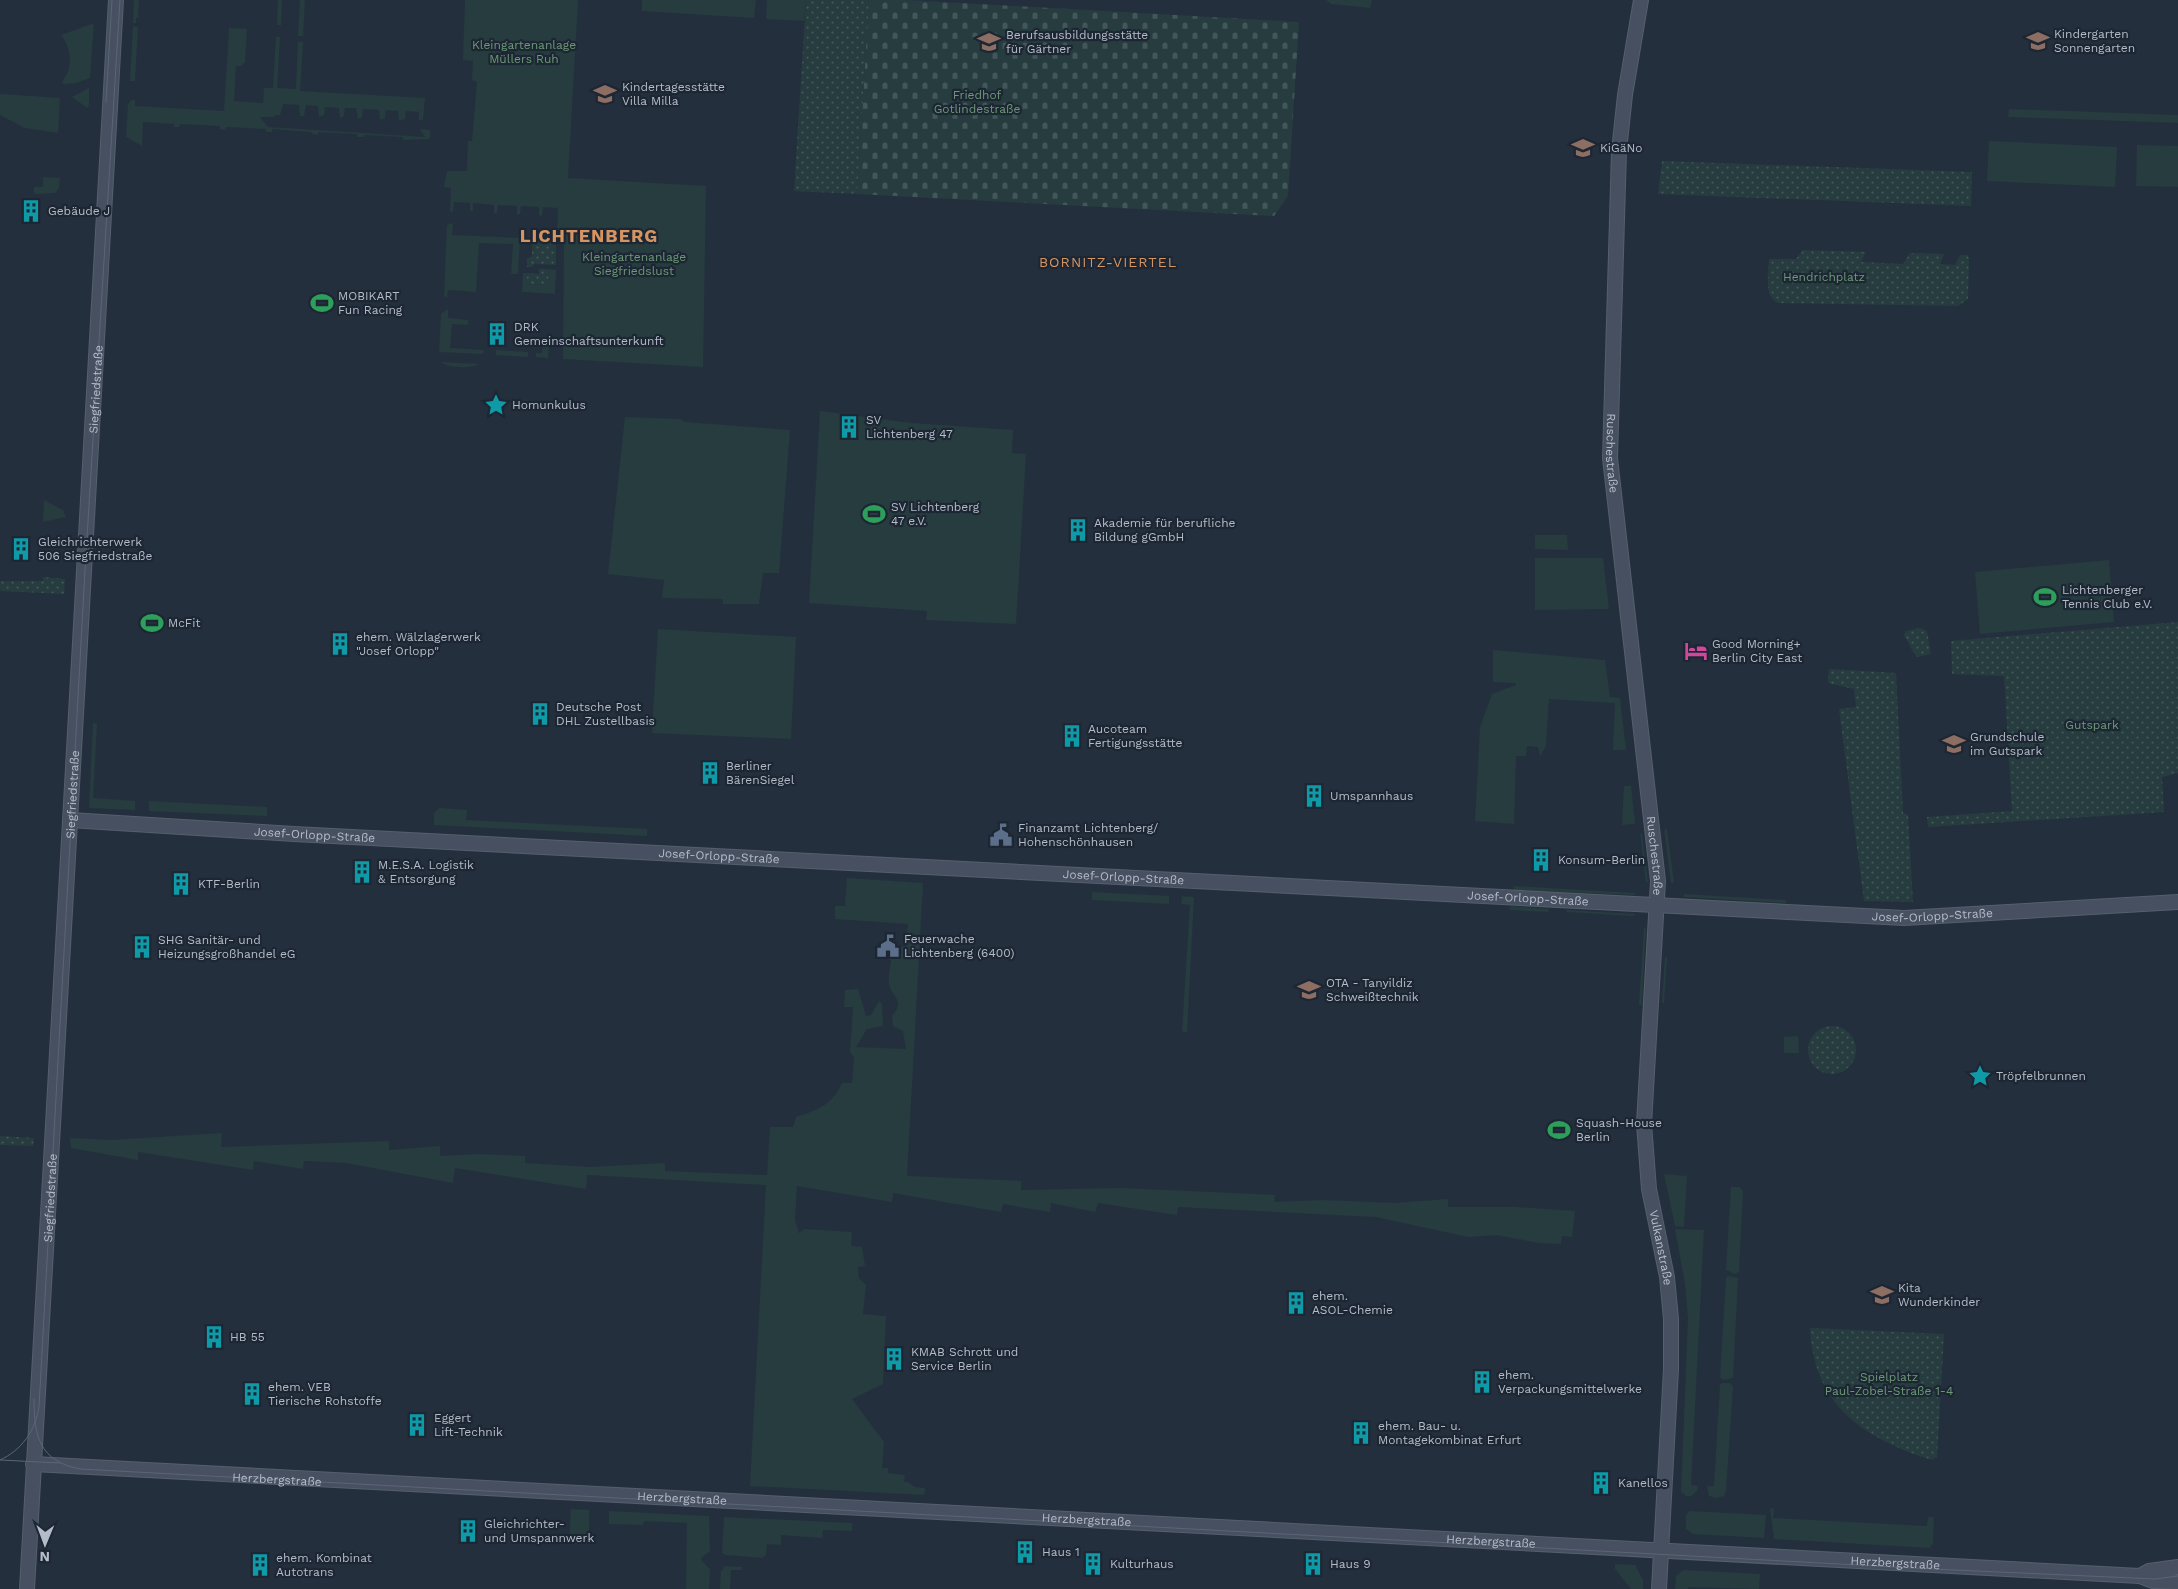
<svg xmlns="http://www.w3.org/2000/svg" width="2178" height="1589" font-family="'Work Sans',sans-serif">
<defs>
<pattern id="cemetery-stones" width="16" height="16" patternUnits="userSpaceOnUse" patternTransform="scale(1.25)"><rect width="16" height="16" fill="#263c3f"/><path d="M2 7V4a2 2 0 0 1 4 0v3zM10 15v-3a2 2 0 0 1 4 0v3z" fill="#435659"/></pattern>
<pattern id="park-dots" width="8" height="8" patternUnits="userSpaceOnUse" patternTransform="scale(1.25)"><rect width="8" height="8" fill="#263c3f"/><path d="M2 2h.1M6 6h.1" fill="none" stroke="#435659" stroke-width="1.8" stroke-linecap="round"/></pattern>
</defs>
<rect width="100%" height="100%" fill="#242f3e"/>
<g fill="#263c3f">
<path d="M134 0H139L138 18H136V23H133Z"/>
<path d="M278 0H282L281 25H277Z"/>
<path d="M300 0H305L303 36H298Z"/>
<path d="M465 0H578L568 178 706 186 703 367 563 359 564 239 557 237 558 208 543 207 542 216 539 215V207L521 206 520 214H517V206L498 205 497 213H494V205L473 203V211H470V203L454 202 453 212 450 211 451 188 444 187 447 171H467L468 141H472L477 82 472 80 473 61 463 60Z"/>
<path d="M642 0H756L754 18 642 11Z"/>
<path d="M767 0H806L804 21 766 19Z"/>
<path d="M1326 0H1372L1370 8 1331 4Z"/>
<path d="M94 23 90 78 76 83 64 84 62 82C73 68 72 49 61 35Z"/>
<path d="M133 26 138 27 135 81H130Z"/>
<path d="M229 28 247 29 245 62 241 66H236L234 101 263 103 264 88H273L276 37H280L277 88 296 89 298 42H303L300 91 425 98 423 120H419V112L406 111 405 119 399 121 398 111 386 110 385 118 380 120 379 110 363 109 362 117 358 119 356 108H345L344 116 340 118 339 108 325 107 324 115 319 117 318 106 306 105 304 116H300L299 105 283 104 280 115H274V117H260L268 127 425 137 420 129 430 130V139L403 140V137L364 135V137H357V134L318 132V135L312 134 311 132 272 129V132H266V129L226 127 225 130 220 129V126L180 124 179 127H174V124L143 122 142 146 126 137 128 104 132 100H135V106L224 111Z"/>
<path d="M89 88V105L87 108 72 97Z"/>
<path d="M0 94 60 98 58 133 25 128 0 115Z"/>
<path d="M2009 109 2178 115V123L2008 117Z"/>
<path d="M1989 141 2117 147 2115 187 1987 181Z"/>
<path d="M2137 145 2178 146V187L2136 186Z"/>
<path d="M43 177 60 178 59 188 55 193 34 194V187H43Z"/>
<path d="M450 223 453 224 452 235 520 238 518 274H511L513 244 479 243 476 292 448 290 447 298 444 296 447 226Z"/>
<path d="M549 269 556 270 555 294 522 292 523 273H527L526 284 548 285Z"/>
<path d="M448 309V318L468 320V325L452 324 450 348 484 350 483 354 439 352 441 314Z"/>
<path d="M543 342 549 343 548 358 536 357V353H542Z"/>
<path d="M496 350 528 352V357L496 355Z"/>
<path d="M441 362 479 364C470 369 449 368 441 362Z"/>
<path d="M820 411 911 423 1013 430 1012 453 1026 454 1016 624 926 620 927 611 809 603Z"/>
<path d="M625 417 680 419 685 422 790 430 779 573H763L759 604H723V599L662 598 664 580 608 574Z"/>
<path d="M44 500 63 510 66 517 43 522Z"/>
<path d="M1535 535H1567L1568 550 1535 549Z"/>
<path d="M1535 558H1603L1609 609 1535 610Z"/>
<path d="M2109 560 2114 622 1980 634 1975 572Z"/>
<path d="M658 629 796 637 791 739 652 733Z"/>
<path d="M1493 650 1605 660 1610 697 1620 698 1626 750H1613L1615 703 1549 699 1546 746 1540 756 1538 747 1527 746 1526 756H1516L1514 824 1475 821 1480 727 1492 694 1516 685V683L1493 682Z"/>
<path d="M93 723 97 724 93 798 135 801V810L89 808Z"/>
<path d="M1624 786H1631L1635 824 1622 825Z"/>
<path d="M149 801 267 807V816L149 811Z"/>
<path d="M439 808 467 810 466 820 647 829V836L434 825V813Z"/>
<path d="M1667 829 1674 883H1671L1664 830Z"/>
<path d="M1640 833 1642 834 1648 882H1646Z"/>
<path d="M847 878 923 883 907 1176 1021 1181V1190L1121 1188 1275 1195 1274 1202 1322 1200 1394 1203 1448 1199V1207H1515L1575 1211 1572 1237 1562 1236 1561 1244 1539 1243 1497 1235 1468 1237 1376 1217 1178 1207 1177 1215 1098 1203 1095 1212 1051 1203 1050 1212 1003 1204 1001 1212 893 1193 892 1202 797 1186 795 1220 799 1233 804 1229 852 1232 851 1246 862 1247 865 1266 858 1267 859 1278 866 1285 863 1314 886 1316 883 1384 852 1399 884 1442 882 1468H888V1473L905 1475 904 1482H908L915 1487 925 1488 924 1495 750 1486 766 1185 587 1175 586 1189 455 1168 453 1183 346 1163 304 1161 303 1169 254 1161 253 1170 138 1152V1160L71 1148 70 1138 112 1140 222 1133 221 1147 389 1141V1150L440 1146V1156L478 1154 525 1156V1163L590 1167 665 1163V1171L767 1175 770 1127H793L796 1117C818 1110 832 1105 842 1083H852L854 1058 850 1052 853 1007H844L845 990 858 989 866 1016 871 1015 879 1001 882 1004 883 1026 867 1029 856 1047 906 1049 903 1031 893 1026 892 1016C906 1000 892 998 889 984 888 977 890 967 891 960L887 959 888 946 906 947 908 924 835 919V906H845Z"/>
<path d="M1514 886 1635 893V895L1514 890Z"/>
<path d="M1092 892 1169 896V904L1092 900Z"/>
<path d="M1684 894 1786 900V903L1684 897Z"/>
<path d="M1182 896 1194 897 1187 1033 1182 1031 1190 905 1181 904Z"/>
<path d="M1511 906 1548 909 1549 912 1509 910Z"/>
<path d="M1567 910 1635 914 1634 916 1566 912Z"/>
<path d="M1644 927 1646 928 1642 1005H1639Z"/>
<path d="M1665 957H1667L1664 1003H1662Z"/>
<path d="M1798 1036 1799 1053H1784V1037Z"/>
<path d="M1664 1174 1687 1176 1684 1227 1675 1226Z"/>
<path d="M1731 1187H1739L1743 1191 1739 1272 1735 1274 1726 1270Z"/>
<path d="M1675 1229 1704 1230 1691 1485 1698 1486 1697 1491 1691 1496H1686L1681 1492 1688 1319 1685 1284Z"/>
<path d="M1728 1276 1738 1278 1733 1378 1723 1380 1720 1377 1726 1278Z"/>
<path d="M1722 1383H1730L1733 1387 1726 1490 1724 1496 1716 1498 1709 1496 1707 1486H1714L1720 1385Z"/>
<path d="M1770 1508 1774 1509 1773 1518 1927 1526 1928 1517H1934L1933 1543 1930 1548 1774 1539Z"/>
<path d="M571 1509 589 1510V1544H569Z"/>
<path d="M609 1511 709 1516 710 1551 702 1557 701 1560 710 1569 709 1589H686L687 1523 644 1521 643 1525 609 1524Z"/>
<path d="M1690 1511 1766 1515 1764 1538 1693 1534 1686 1529V1515Z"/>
<path d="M724 1517 852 1523V1531L823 1530 822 1538 781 1535V1545L767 1544 766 1555 762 1558 726 1555 722 1553Z"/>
<path d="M1615 1564 1635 1565 1643 1580V1589H1631L1615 1569Z"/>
<path d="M725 1566 742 1567V1570H731L730 1589H720L721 1571Z"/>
<path d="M1683 1570 1760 1574 1759 1589 1688 1587V1589H1675L1676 1576Z"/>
</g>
<path fill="url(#cemetery-stones)" d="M869 0H907L1299 22 1288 196 1274 216 857 194Z"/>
<g fill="url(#park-dots)">
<path d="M806 0H869L857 194 794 191Z"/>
<path d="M1662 161 1972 172 1971 206 1658 194Z"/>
<path d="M532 239H550L556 245V265L535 264 532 267H527V259L532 256Z"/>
<path d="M1803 250 1866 252 1861 262 1903 264 1910 253 1944 254 1940 264 1955 265 1960 255H1967L1969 258 1968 299 1958 306 1778 303C1763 296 1769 273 1769 259H1796Z"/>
<path d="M539 269H549L548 285 526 284 527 273 539 274Z"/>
<path d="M43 577 65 579 64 594 0 591V581H43Z"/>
<path d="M2178 622V773L2162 777 2164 812 1928 827 1927 817 2012 811 2004 676 1952 674 1951 641Z"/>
<path d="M1920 628 1927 631 1931 654 1917 657C1912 651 1908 642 1904 635L1906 631Z"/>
<path d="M1829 669 1896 673 1903 813 1908 815 1913 902 1864 901 1839 709 1856 707 1854 689 1828 683Z"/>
<circle cx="1832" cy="1050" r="24"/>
<path d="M0 1136 34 1138 33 1146 0 1145Z"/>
<path d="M1810 1328 1944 1334 1937 1457 1932 1460C1864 1439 1813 1405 1810 1328Z"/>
</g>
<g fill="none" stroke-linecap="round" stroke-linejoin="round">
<defs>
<g id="secondary">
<path id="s1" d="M1641 0 1625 95 1619 151 1610 458 1658 881 1644 1124 1649 1189 1667 1277 1671 1319V1369L1659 1589"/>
<path id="s2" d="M70 820 294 834 1904 918 2178 902"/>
<path id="s3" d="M33 1464 2140 1576 2153 1581 2178 1582"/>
<path d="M2140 1576 2149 1571 2178 1567"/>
<path d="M27 1589 116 0"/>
</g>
</defs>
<use href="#secondary" stroke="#565f6c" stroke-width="16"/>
<use href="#secondary" stroke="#465061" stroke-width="14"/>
<g stroke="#5a6575" stroke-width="1">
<path d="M106 102 112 0"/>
<path id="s4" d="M34 1399C34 1436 39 1461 80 1469L1932 1569 2155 1579 2178 1576"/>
<path d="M0 1460 60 1463"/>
<path id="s5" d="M0 1460C22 1450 35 1431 39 1407L85 570 120 0"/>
</g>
</g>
<defs>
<symbol id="school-bare" viewBox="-9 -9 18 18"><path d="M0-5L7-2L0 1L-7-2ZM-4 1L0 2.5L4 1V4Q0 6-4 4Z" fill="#8d6e63" stroke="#1d2633" stroke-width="2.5" paint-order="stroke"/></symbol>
<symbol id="university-bare" viewBox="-9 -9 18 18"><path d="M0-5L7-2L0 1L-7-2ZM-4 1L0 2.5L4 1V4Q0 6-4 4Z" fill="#8d6e63" stroke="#1d2633" stroke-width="2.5" paint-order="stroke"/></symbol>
<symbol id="building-bare" viewBox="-9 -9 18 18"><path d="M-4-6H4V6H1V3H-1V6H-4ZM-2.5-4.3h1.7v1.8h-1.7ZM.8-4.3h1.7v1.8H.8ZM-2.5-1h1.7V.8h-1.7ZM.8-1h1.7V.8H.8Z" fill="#0f9aa8" stroke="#1d2633" stroke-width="2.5" paint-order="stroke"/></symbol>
<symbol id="stadium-bare" viewBox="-9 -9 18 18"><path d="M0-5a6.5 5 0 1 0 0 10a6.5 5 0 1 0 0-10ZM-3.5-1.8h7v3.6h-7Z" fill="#2e9e5b" stroke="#1d2633" stroke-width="2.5" paint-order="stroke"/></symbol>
<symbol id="sight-bare" viewBox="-9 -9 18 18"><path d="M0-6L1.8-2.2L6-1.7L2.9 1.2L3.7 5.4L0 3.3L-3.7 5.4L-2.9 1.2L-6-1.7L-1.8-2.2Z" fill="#0f9aa8" stroke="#1d2633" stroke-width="2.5" paint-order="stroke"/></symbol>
<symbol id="hotel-bare" viewBox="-9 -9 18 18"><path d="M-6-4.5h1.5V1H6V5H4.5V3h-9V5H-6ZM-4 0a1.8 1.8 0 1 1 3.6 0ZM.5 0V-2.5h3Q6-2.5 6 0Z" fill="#d1479c" stroke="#1d2633" stroke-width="2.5" paint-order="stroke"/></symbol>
<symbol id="civic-bare" viewBox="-9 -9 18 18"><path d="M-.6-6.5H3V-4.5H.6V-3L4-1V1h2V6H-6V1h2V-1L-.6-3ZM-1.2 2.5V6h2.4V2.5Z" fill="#5c6f8a" stroke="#1d2633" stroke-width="2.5" paint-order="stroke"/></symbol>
</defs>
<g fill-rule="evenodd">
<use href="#school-bare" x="2022" y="25" width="32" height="32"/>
<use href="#university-bare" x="973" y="26" width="32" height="32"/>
<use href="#school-bare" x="589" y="78" width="32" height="32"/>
<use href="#school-bare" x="1567" y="132" width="32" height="32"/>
<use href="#building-bare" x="15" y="195" width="32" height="32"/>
<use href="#stadium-bare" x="306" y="287" width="32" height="32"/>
<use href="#building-bare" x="481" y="318" width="32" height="32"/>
<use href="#sight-bare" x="480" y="389" width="32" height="32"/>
<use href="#building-bare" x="833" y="411" width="32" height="32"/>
<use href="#stadium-bare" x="858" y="498" width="32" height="32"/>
<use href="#building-bare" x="1062" y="514" width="32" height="32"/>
<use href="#building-bare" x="5" y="533" width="32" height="32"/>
<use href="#stadium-bare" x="2029" y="581" width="32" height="32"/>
<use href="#stadium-bare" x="136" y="607" width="32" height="32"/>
<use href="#building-bare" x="324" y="628" width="32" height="32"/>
<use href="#hotel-bare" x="1680" y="635" width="32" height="32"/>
<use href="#building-bare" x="524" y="698" width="32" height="32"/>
<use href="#building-bare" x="1056" y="720" width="32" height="32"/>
<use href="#school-bare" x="1938" y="728" width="32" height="32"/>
<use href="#building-bare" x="694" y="757" width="32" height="32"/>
<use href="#building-bare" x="1298" y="780" width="32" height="32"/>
<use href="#civic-bare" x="985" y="819" width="32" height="32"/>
<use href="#building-bare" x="1525" y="844" width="32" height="32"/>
<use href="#building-bare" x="346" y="856" width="32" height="32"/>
<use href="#building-bare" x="165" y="868" width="32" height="32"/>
<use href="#civic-bare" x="872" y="930" width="32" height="32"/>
<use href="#building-bare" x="126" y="931" width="32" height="32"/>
<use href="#school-bare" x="1293" y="974" width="32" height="32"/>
<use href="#sight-bare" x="1964" y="1060" width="32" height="32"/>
<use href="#stadium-bare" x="1543" y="1114" width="32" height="32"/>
<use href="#school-bare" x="1866" y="1279" width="32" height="32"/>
<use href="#building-bare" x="1280" y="1287" width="32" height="32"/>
<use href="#building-bare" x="198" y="1321" width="32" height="32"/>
<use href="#building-bare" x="878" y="1343" width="32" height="32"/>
<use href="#building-bare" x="1466" y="1366" width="32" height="32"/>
<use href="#building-bare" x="236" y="1378" width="32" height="32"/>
<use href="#building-bare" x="401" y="1409" width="32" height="32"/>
<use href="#building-bare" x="1345" y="1417" width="32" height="32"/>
<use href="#building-bare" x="1585" y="1467" width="32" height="32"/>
<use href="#building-bare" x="452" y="1515" width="32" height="32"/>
<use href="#building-bare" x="1009" y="1536" width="32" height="32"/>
<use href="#building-bare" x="1077" y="1548" width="32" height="32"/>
<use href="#building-bare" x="1297" y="1548" width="32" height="32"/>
<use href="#building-bare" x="244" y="1549" width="32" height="32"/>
</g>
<g text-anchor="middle" stroke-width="4.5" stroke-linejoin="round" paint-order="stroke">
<g font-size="12" fill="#b4bcc9" stroke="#1d2633" text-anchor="start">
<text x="2054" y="38">Kindergarten<tspan x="2054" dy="14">Sonnengarten</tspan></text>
<text x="1006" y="39">Berufsausbildungsstätte<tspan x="1006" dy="14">für Gärtner</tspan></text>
<text x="622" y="91">Kindertagesstätte<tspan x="622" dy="14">Villa Milla</tspan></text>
<text x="1600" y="152">KiGäNo</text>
<text x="48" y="215">Gebäude J</text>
<text x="338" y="300">MOBIKART<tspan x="338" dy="14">Fun Racing</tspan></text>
<text x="514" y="331">DRK<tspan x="514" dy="14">Gemeinschaftsunterkunft</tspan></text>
<text x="512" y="409">Homunkulus</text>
<text x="866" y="424">SV<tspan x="866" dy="14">Lichtenberg 47</tspan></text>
<text x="891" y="511">SV Lichtenberg<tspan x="891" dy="14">47 e.V.</tspan></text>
<text x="1094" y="527">Akademie für berufliche<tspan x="1094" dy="14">Bildung gGmbH</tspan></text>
<text x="38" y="546">Gleichrichterwerk<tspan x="38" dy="14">506 Siegfriedstraße</tspan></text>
<text x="2062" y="594">Lichtenberger<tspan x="2062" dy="14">Tennis Club e.V.</tspan></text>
<text x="168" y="627">McFit</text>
<text x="356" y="641">ehem. Wälzlagerwerk<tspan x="356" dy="14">"Josef Orlopp"</tspan></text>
<text x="1712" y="648">Good Morning+<tspan x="1712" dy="14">Berlin City East</tspan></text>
<text x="556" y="711">Deutsche Post<tspan x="556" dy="14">DHL Zustellbasis</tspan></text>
<text x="1088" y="733">Aucoteam<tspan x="1088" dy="14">Fertigungsstätte</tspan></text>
<text x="1970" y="741">Grundschule<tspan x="1970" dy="14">im Gutspark</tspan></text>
<text x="726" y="770">Berliner<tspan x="726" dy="14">BärenSiegel</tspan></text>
<text x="1330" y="800">Umspannhaus</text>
<text x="1018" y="832">Finanzamt Lichtenberg/<tspan x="1018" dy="14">Hohenschönhausen</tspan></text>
<text x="1558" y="864">Konsum-Berlin</text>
<text x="378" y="869">M.E.S.A. Logistik<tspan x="378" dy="14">&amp; Entsorgung</tspan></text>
<text x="198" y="888">KTF-Berlin</text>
<text x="904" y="943">Feuerwache<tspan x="904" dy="14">Lichtenberg (6400)</tspan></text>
<text x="158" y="944">SHG Sanitär- und<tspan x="158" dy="14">Heizungsgroßhandel eG</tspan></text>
<text x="1326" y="987">OTA - Tanyildiz<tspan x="1326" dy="14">Schweißtechnik</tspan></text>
<text x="1996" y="1080">Tröpfelbrunnen</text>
<text x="1576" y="1127">Squash-House<tspan x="1576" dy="14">Berlin</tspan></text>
<text x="1898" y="1292">Kita<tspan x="1898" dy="14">Wunderkinder</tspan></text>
<text x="1312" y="1300">ehem.<tspan x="1312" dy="14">ASOL-Chemie</tspan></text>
<text x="230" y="1341">HB 55</text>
<text x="911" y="1356">KMAB Schrott und<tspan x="911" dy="14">Service Berlin</tspan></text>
<text x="1498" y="1379">ehem.<tspan x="1498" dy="14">Verpackungsmittelwerke</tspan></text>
<text x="268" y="1391">ehem. VEB<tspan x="268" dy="14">Tierische Rohstoffe</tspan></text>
<text x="434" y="1422">Eggert<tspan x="434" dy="14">Lift-Technik</tspan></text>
<text x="1378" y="1430">ehem. Bau- u.<tspan x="1378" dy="14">Montagekombinat Erfurt</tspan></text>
<text x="1618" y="1487">Kanellos</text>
<text x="484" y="1528">Gleichrichter-<tspan x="484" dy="14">und Umspannwerk</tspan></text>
<text x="1042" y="1556">Haus 1</text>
<text x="276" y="1562">ehem. Kombinat<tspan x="276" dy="14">Autotrans</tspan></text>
<text x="1110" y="1568">Kulturhaus</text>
<text x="1330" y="1568">Haus 9</text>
</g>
<g font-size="12" fill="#6b9a76" stroke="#1d2633">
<text x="524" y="49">Kleingartenanlage<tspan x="524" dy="14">Müllers Ruh</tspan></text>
<text x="977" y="99">Friedhof<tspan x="977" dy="14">Gotlindestraße</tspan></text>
<text x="634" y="261">Kleingartenanlage<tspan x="634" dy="14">Siegfriedslust</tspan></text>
<text x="1824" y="281">Hendrichplatz</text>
<text x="2092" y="729">Gutspark</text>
<text x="1889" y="1381">Spielplatz<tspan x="1889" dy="14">Paul-Zobel-Straße 1-4</tspan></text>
</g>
<g font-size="12" fill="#b4bcc9" stroke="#1d2633">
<text dy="4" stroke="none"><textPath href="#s5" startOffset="1088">Siegfriedstraße</textPath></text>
<text dy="4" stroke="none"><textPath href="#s1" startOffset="455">Ruschestraße</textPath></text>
<text dy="4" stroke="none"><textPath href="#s5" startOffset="682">Siegfriedstraße</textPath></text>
<text dy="4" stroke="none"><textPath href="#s2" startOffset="245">Josef-Orlopp-Straße</textPath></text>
<text dy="4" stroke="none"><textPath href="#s1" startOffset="860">Ruschestraße</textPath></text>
<text dy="4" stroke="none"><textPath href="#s2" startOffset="650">Josef-Orlopp-Straße</textPath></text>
<text dy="4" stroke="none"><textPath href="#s2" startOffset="1055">Josef-Orlopp-Straße</textPath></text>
<text dy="4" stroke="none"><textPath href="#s2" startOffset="1460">Josef-Orlopp-Straße</textPath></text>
<text dy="4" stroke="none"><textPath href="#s2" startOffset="1865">Josef-Orlopp-Straße</textPath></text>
<text dy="4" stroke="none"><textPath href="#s5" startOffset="278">Siegfriedstraße</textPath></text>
<text dy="4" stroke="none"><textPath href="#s1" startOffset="1254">Vulkanstraße</textPath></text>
<text dy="4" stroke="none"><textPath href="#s4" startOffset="291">Herzbergstraße</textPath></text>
<text dy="4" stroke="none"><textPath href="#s3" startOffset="650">Herzbergstraße</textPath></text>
<text dy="4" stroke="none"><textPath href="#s3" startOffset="1055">Herzbergstraße</textPath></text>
<text dy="4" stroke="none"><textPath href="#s3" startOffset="1460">Herzbergstraße</textPath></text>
<text dy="4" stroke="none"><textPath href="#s3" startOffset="1865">Herzbergstraße</textPath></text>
</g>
<g font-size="14" letter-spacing="1" fill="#d59563" stroke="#1d2633">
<text x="1108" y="267">BORNITZ-VIERTEL</text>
</g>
<g font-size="18" font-weight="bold" letter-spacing="1" fill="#d59563" stroke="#1d2633">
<text x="589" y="242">LICHTENBERG</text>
</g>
</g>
<g transform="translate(45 1544) rotate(181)" stroke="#1d2633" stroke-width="4" paint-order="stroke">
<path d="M0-4L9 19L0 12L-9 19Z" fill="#b4bcc9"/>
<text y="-8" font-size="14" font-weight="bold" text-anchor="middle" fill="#b4bcc9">N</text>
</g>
</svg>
